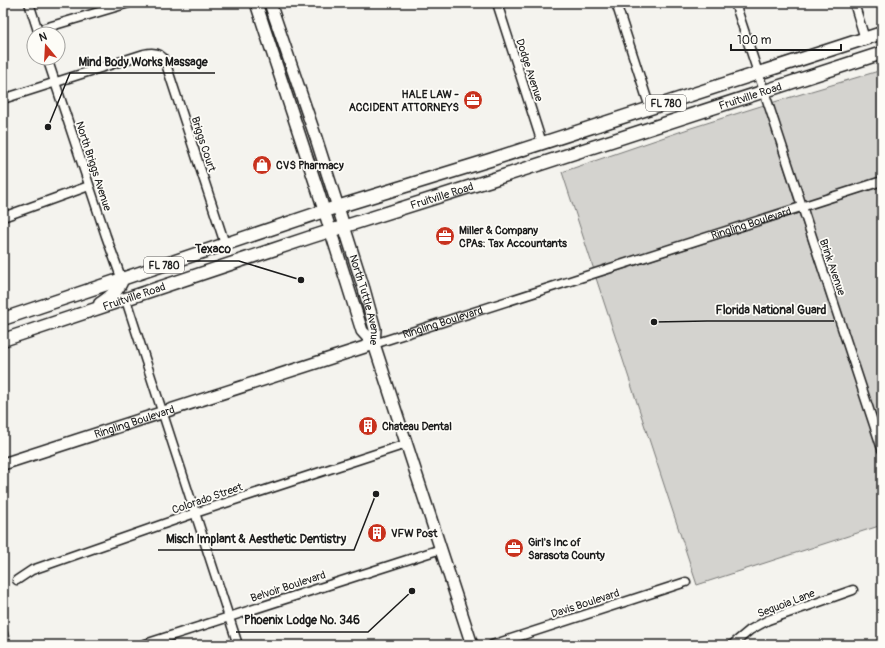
<svg xmlns="http://www.w3.org/2000/svg" width="885" height="648" font-family="Pangolin,sans-serif">
<rect width="100%" height="100%" fill="#f4f3ee"/>
<filter id="ink" filterUnits="userSpaceOnUse"><feTurbulence type="fractalNoise" baseFrequency=".025" numOctaves="2"/><feDisplacementMap in="SourceGraphic" scale="8" xChannelSelector="R" yChannelSelector="G"/><feConvolveMatrix kernelMatrix="1 2 1 2 8 2 1 2 1" color-interpolation-filters="sRGB"/></filter>
<g filter="url(#ink)">
<g fill="#d4d3cf" stroke="#787876">
<path d="M882 70V177L804 202 771 103Z"/>
<path d="M764 105 796 205 594 270 562 172 691 128Z"/>
<path d="M882 186V436L806 210Z"/>
<path d="M799 213 882 462V525L697 585 596 278Z"/>
</g>
<g fill="none" stroke-linecap="round" stroke-linejoin="round">
<path stroke="#72716f" stroke-width="2" d="M3 616 11 645"/>
<defs>
<g id="street">
<path d="M29 3 39 34"/>
<path d="M497 3 542 143"/>
<path d="M616 3 650 108"/>
<path d="M735 3 882 449"/>
<path d="M854 3 865 39"/>
<path d="M38 30 129 3"/>
<path d="M47 58 106 236 122 280"/>
<path d="M3 99 144 54C153 52 161 52 165 61L225 244"/>
<path d="M3 217 89 186"/>
<path d="M126 300 238 645"/>
<path id="s1" d="M374 344 882 181"/>
<path d="M17 580 32 570 195 513 406 444"/>
<path d="M142 645 441 549"/>
<path d="M492 645 686 582"/>
<path d="M732 645 750 630 768 620 853 590"/>
</g>
<g id="secondary">
<path d="M256 3 318 191 362 331 374 344"/>
<path id="s2" d="M270 3 316 138 364 289 375 329 374 344 472 645"/>
<path id="s3" d="M3 464 374 344"/>
</g>
<g id="primary">
<path d="M100 304C110 297 118 291 122 280"/>
<path d="M3 319 324 211 490 160 882 33"/>
<path id="s4" d="M3 340 311 237 494 179 882 53"/>
</g>
</defs>
<use href="#street" stroke="#1c1c1c" stroke-width="11"/>
<use href="#secondary" stroke="#1c1c1c" stroke-width="14"/>
<use href="#primary" stroke="#1c1c1c" stroke-width="15"/>
<use href="#street" stroke="#fdfcf7" stroke-width="8"/>
<use href="#secondary" stroke="#fdfcf7" stroke-width="11"/>
<use href="#primary" stroke="#fdfcf7" stroke-width="12"/>
</g>
</g>
<defs>
<symbol id="office-disc" viewBox="-11 -11 22 22"><circle r="9.5" fill="#c8321e" stroke="#fdfcf7"/><path d="M-6-3h4V-5.5h4V-3h4V5H-6ZM-1-4.5V-3h2v-1.5ZM-6 0V1H6V0Z" fill="#fff"/></symbol>
<symbol id="shop-disc" viewBox="-11 -11 22 22"><circle r="9.5" fill="#c8321e" stroke="#fdfcf7"/><path d="M-5-2.5h2.3a2.7 3.5 0 0 1 5.4 0H5L5.5 6h-11ZM-1.5-2.5h3a1.5 2.3 0 0 0-3 0Z" fill="#fff"/></symbol>
<symbol id="building-disc" viewBox="-11 -11 22 22"><circle r="9.5" fill="#c8321e" stroke="#fdfcf7"/><path d="M-4-6H4V6H1V3H-1V6H-4ZM-2.5-4.3h1.7v1.8h-1.7ZM.8-4.3h1.7v1.8H.8ZM-2.5-1h1.7V.8h-1.7ZM.8-1h1.7V.8H.8Z" fill="#fff"/></symbol>
</defs>
<g fill-rule="evenodd">
<use href="#office-disc" x="462" y="89" width="22" height="22"/>
<use href="#shop-disc" x="251" y="154" width="22" height="22"/>
<use href="#office-disc" x="434" y="225" width="22" height="22"/>
<use href="#building-disc" x="357" y="415" width="22" height="22"/>
<use href="#building-disc" x="366" y="522" width="22" height="22"/>
<use href="#office-disc" x="503" y="537" width="22" height="22"/>
</g>
<g text-anchor="middle" stroke-width="3.5" stroke-linejoin="round" paint-order="stroke">
<g fill="#fdfcf7" stroke="#605f5e" stroke-width="1">
<rect x="646" y="95" width="40" height="16" rx="3"/>
<rect x="144" y="257" width="40" height="16" rx="3"/>
</g>
<g font-size="10" font-weight="bold" fill="#1c1c1c">
<text x="666" y="107">FL 780</text>
<text x="164" y="269">FL 780</text>
</g>
<g font-size="11" fill="#1c1c1c" stroke="#fdfcf7">
<text transform="translate(530 70) rotate(72)" y="4">Dodge Avenue</text>
<text dy="4" stroke="none"><textPath href="#s4" startOffset="786">Fruitville Road</textPath></text>
<text transform="translate(204 144) rotate(72)" y="4">Briggs Court</text>
<text transform="translate(94 166) rotate(72)" y="4">North Briggs Avenue</text>
<text dy="4" stroke="none"><textPath href="#s4" startOffset="462">Fruitville Road</textPath></text>
<text dy="4" stroke="none"><textPath href="#s1" startOffset="396">Ringling Boulevard</textPath></text>
<text transform="translate(833 267) rotate(71)" y="4">Brink Avenue</text>
<text dy="4" stroke="none"><textPath href="#s2" startOffset="312">North Tuttle Avenue</textPath></text>
<text dy="4" stroke="none"><textPath href="#s4" startOffset="138">Fruitville Road</textPath></text>
<text dy="4" stroke="none"><textPath href="#s1" startOffset="72">Ringling Boulevard</textPath></text>
<text dy="4" stroke="none"><textPath href="#s3" startOffset="138">Ringling Boulevard</textPath></text>
<text transform="translate(207 498) rotate(-19)" y="4">Colorado Street</text>
<text transform="translate(288 586) rotate(-18)" y="4">Belvoir Boulevard</text>
<text transform="translate(585 603) rotate(-18)" y="4">Davis Boulevard</text>
<text transform="translate(786 603) rotate(-21)" y="4">Sequoia Lane</text>
</g>
<g font-size="11" font-weight="bold" fill="#1c1c1c" stroke="#fdfcf7" text-anchor="start">
<text x="459" y="98" text-anchor="end">HALE LAW -<tspan x="459" dy="13">ACCIDENT ATTORNEYS</tspan></text>
<text x="276" y="169">CVS Pharmacy</text>
<text x="459" y="234">Miller &amp; Company<tspan x="459" dy="13">CPAs: Tax Accountants</tspan></text>
<text x="382" y="430">Chateau Dental</text>
<text x="391" y="537">VFW Post</text>
<text x="528" y="546">Girl's Inc of<tspan x="528" dy="13">Sarasota County</tspan></text>
</g>
</g>
<path fill="none" stroke="#1c1c1c" stroke-width="1.5" d="M48 127L70 73H215M301 280L239 261H187M654 322L707 321H834M376 494L354 550H158M412 591L368 632H236"/>
<g fill="#1c1c1c" stroke="#fdfcf7" stroke-width="1.5">
<circle cx="48" cy="127" r="4"/>
<circle cx="301" cy="280" r="4"/>
<circle cx="654" cy="322" r="4"/>
<circle cx="376" cy="494" r="4"/>
<circle cx="412" cy="591" r="4"/>
</g>
<g font-size="12" text-anchor="middle" font-weight="bold" fill="#1c1c1c" stroke="#fdfcf7" stroke-width="3.5" stroke-linejoin="round" paint-order="stroke">
<text x="143" y="66">Mind Body Works Massage</text>
<text x="213" y="253">Texaco</text>
<text x="771" y="314">Florida National Guard</text>
<text x="256" y="543">Misch Implant &amp; Aesthetic Dentistry</text>
<text x="302" y="624">Phoenix Lodge No. 346</text>
</g>
<rect width="885" height="648" fill="none" stroke="#fdfcf7" stroke-width="16"/>
<rect x="8" y="8" width="869" height="632" fill="none" stroke="#1c1c1c" stroke-width="1.5" filter="url(#ink)"/>
<g transform="translate(46 46) rotate(342)"><circle r="19" fill="#fdfcf7" stroke="#a3a29f"/>
<path d="M0-3L7 15L0 10L-7 15Z" fill="#c8321e"/>
<text y="-6" font-size="11" font-weight="bold" text-anchor="middle" fill="#1c1c1c">N</text>
</g>
<path d="M731 44v6h110v-6" fill="none" stroke="#1c1c1c" stroke-width="2"/>
<text x="737" y="44" font-size="12" fill="#1c1c1c" stroke="#fdfcf7" stroke-width="3" paint-order="stroke">100 m</text>
</svg>
